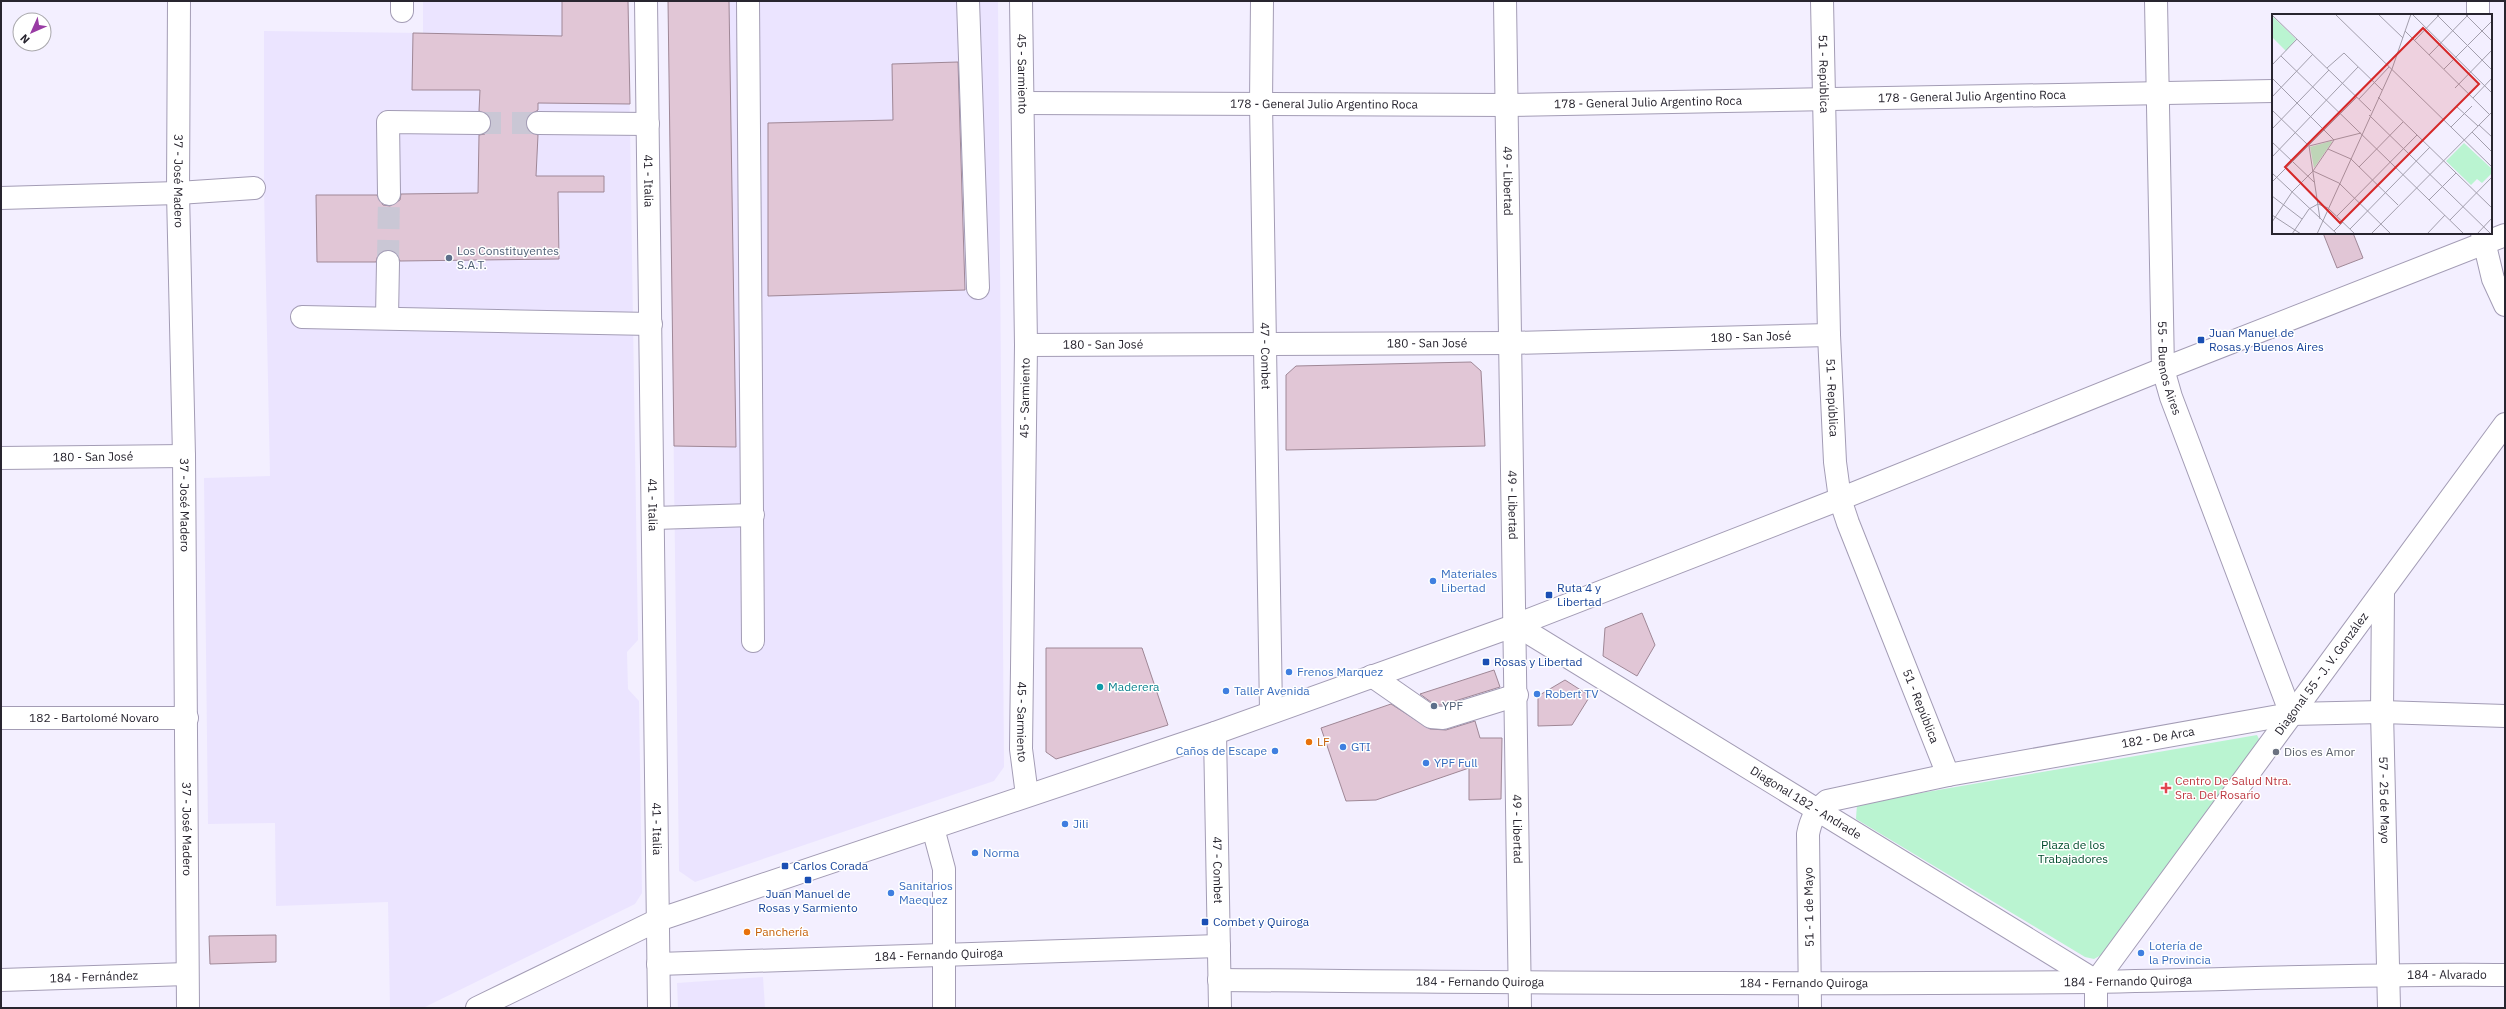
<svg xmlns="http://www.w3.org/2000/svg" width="2506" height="1009" font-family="'IBM Plex Sans',sans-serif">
<rect width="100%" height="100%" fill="#f3efff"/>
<g fill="#ebe4ff">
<path d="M423 1H628L638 640 627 652 628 689 639 701 642 893 635 904 423 1008H390L388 902 276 906 275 823 208 824 204 478 270 476 264 190V31L423 33Z"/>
<path d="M668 1H998L1004 767 994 781 695 882 679 871Z"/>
<path d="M763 977 765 1008H678L677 983Z"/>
</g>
<path fill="#baf4d1" d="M2257 735 2261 743 2101 955 2094 959 2085 957 1856 819 1857 804Z"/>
<g fill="#e1c6d6" stroke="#9f8796">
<path d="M562 1H628L630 104 538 103V110L527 117V129L538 135 536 176H604V192H558L559 259 400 261 395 252 388 250 378 255 376 262H317L316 195H377L383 205 390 206 400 200 401 194 478 193 479 135 485 134 491 124 490 117 479 111 480 90H412L413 33 562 36Z"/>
<path d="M668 1H729L736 447 674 446Z"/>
<path d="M958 62 965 290 768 296V123L893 120 892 64Z"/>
<path d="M2323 233H2353L2363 258 2337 268Z"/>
<path d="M1471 362 1481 371 1485 446 1286 450V375L1296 366Z"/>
<path d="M1642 613 1655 645 1637 676 1603 656 1605 628Z"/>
<path d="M1046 648H1142L1168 725 1056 759 1046 752Z"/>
<path d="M1494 670 1500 687 1442 705H1435L1420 694Z"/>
<path d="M1565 680 1590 696 1572 725 1538 726V696Z"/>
<path d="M1391 704 1430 729 1446 730 1475 721 1480 738H1502L1501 799 1469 800V768L1376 800 1346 801 1321 728Z"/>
<path d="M276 935V962L210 964 209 936Z"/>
</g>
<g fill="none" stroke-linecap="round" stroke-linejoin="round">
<g stroke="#cac7d5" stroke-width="22" stroke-dasharray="22 11" stroke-linecap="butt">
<path d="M479 123H538"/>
<path d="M388 262 389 194"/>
</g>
<defs>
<g id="minor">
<path id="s1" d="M179 1 178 193 184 456 188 1008"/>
<path d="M402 1V11"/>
<path id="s2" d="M646 1 659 1008"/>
<path d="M748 1 753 641"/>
<path d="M968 1 978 288"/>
<path id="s3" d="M1021 1 1026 345 1021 749 1027 795"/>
<path id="s4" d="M1262 1 1261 103 1271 711"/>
<path id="s5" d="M1505 1 1520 1008"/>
<path id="s6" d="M1822 1 1829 335 1835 462 1840 499 1848 523 1948 775"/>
<path id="s7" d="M2156 1 2163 369 2171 397 2291 714"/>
<path d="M2478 1V15"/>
<path id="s8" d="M1023 103 1507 105 2273 91"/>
<path d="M538 123 648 124"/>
<path d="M389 194 388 122 479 123"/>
<path d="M1 198 178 193 254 188"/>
<path d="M2482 233 2493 279 2505 305"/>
<path d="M302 317 651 324"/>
<path d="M387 318 388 262"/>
<path id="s9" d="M1026 345 1511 343 1829 335"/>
<path id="s10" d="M1 458 184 456"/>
<path d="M654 518 753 515"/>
<path id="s11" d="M2383 592 2382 712 2389 1008"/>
<path id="s12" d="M1516 625 2096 981"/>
<path d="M1372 676 1431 717 1443 718 1517 695"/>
<path id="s13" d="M1 718H187"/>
<path id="s14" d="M1215 733 1220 1008"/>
<path d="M933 828 944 869V1008"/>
<path id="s15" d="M658 964 1219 946"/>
<path id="s16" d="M1 980 187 974"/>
<path id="s17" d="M1219 980C1510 982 1801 985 2091 982 2229 980 2367 973 2505 975"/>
<path id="s18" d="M2096 981 2505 424"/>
<path d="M2096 981V1008"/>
<path id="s19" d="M1810 1008 1808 834C1811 819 1816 810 1827 801L1948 775 2291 714 2382 712 2505 716"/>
</g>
<path id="major" d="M477 1008 658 920 1215 733 1516 625 1840 499 2163 369 2505 235"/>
</defs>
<use href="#minor" stroke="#a39cb5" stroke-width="24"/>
<use href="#major" stroke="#a39cb5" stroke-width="24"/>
<use href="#minor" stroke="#fff" stroke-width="22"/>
<use href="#major" stroke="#fff" stroke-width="22"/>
</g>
<g fill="#5c6f8a" stroke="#fff" stroke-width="1.5">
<circle cx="449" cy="258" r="4"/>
<circle cx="1434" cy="706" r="4"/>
</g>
<g fill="#1a4fb4" stroke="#fff" stroke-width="1.5">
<rect x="2197" y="336" width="8" height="8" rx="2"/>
<rect x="1545" y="591" width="8" height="8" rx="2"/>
<rect x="1482" y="658" width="8" height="8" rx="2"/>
<rect x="781" y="862" width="8" height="8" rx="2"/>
<rect x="804" y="876" width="8" height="8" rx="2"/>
<rect x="1201" y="918" width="8" height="8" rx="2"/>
</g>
<g fill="#3f7fe0" stroke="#fff" stroke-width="1.5">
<circle cx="1433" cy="581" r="4"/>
<circle cx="1289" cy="672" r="4"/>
<circle cx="1226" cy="691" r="4"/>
<circle cx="1537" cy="694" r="4"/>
<circle cx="1343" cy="747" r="4"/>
<circle cx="1275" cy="751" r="4"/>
<circle cx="1426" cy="763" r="4"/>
<circle cx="1065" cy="824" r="4"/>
<circle cx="975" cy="853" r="4"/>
<circle cx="891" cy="893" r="4"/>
<circle cx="2141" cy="953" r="4"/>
</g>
<circle fill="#0f9aa8" stroke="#fff" stroke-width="1.5" cx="1100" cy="687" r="4"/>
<g fill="#e8710a" stroke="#fff" stroke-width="1.5">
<circle cx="1309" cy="742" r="4"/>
<circle cx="747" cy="932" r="4"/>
</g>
<circle fill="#6b7280" stroke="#fff" stroke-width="1.5" cx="2276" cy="752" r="4"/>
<path fill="#e0444e" stroke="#fff" stroke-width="1.5" d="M2164 782h4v4h4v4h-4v4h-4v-4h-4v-4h4z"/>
<g text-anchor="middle" stroke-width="3" stroke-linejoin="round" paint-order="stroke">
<g font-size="12" fill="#28252f" stroke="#fff">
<text dy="4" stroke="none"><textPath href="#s3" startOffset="73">45 - Sarmiento</textPath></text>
<text dy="4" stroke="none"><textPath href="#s6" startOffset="73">51 - República</textPath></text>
<text dy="4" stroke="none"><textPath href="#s8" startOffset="949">178 - General Julio Argentino Roca</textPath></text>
<text dy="4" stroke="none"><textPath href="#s8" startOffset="625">178 - General Julio Argentino Roca</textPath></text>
<text dy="4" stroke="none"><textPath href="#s8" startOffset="301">178 - General Julio Argentino Roca</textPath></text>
<text dy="4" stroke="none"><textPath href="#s1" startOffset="180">37 - José Madero</textPath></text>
<text dy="4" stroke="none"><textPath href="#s2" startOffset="180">41 - Italia</textPath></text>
<text dy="4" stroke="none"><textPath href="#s5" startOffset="180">49 - Libertad</textPath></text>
<text dy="4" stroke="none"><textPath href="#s9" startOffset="725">180 - San José</textPath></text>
<text dy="4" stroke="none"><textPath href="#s9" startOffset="401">180 - San José</textPath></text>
<text dy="4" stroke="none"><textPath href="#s9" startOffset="77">180 - San José</textPath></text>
<text dy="4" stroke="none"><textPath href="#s4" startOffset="355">47 - Combet</textPath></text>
<text dy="4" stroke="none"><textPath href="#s7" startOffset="368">55 - Buenos Aires</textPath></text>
<text transform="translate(1025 398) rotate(-89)" y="4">45 - Sarmiento</text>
<text dy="4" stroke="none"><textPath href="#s6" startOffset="397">51 - República</textPath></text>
<text dy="4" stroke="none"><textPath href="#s10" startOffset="92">180 - San José</textPath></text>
<text dy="4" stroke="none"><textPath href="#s1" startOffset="504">37 - José Madero</textPath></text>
<text dy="4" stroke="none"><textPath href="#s2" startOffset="504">41 - Italia</textPath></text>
<text dy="4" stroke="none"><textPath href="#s5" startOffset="504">49 - Libertad</textPath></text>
<text dy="4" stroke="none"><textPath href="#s18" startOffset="381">Diagonal 55 - J. V. González</textPath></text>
<text dy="4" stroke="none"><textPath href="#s6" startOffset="721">51 - República</textPath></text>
<text dy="4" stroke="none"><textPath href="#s13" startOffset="93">182 - Bartolomé Novaro</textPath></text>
<text dy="4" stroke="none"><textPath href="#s3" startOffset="721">45 - Sarmiento</textPath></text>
<text dy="4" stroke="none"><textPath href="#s19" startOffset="550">182 - De Arca</textPath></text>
<text dy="4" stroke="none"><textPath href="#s11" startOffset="208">57 - 25 de Mayo</textPath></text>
<text dy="4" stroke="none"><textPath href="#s12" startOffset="340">Diagonal 182 - Andrade</textPath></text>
<text dy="4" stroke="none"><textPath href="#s1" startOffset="828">37 - José Madero</textPath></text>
<text dy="4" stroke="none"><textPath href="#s2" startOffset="828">41 - Italia</textPath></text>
<text dy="4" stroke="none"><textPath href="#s5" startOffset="828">49 - Libertad</textPath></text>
<text dy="4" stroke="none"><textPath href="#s14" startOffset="137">47 - Combet</textPath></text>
<text transform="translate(1809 907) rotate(-91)" y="4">51 - 1 de Mayo</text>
<text dy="4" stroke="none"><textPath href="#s15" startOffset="281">184 - Fernando Quiroga</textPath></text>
<text dy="4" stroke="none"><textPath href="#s17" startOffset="1228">184 - Alvarado</textPath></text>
<text dy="4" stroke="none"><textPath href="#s16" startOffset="93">184 - Fernández</textPath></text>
<text dy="4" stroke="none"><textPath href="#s17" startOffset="909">184 - Fernando Quiroga</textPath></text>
<text dy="4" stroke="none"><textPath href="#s17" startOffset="261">184 - Fernando Quiroga</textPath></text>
<text dy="4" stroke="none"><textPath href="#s17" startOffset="585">184 - Fernando Quiroga</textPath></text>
</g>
<g font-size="12" fill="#4e5e75" stroke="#fff" text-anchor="start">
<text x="457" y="255">Los Constituyentes<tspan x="457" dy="14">S.A.T.</tspan></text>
<text x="1442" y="710">YPF</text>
</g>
<g font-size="12" fill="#164399" stroke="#fff" text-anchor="start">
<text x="2209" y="337">Juan Manuel de<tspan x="2209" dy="14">Rosas y Buenos Aires</tspan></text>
<text x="1557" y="592">Ruta 4 y<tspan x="1557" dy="14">Libertad</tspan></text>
<text x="1494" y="666">Rosas y Libertad</text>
<text x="793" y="870">Carlos Corada</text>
<text x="808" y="898" text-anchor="middle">Juan Manuel de<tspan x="808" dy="14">Rosas y Sarmiento</tspan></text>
<text x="1213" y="926">Combet y Quiroga</text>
</g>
<g font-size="12" fill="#366cbe" stroke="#fff" text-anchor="start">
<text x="1441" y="578">Materiales<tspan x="1441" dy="14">Libertad</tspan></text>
<text x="1297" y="676">Frenos Marquez</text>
<text x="1234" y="695">Taller Avenida</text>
<text x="1545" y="698">Robert TV</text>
<text x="1351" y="751">GTI</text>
<text x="1267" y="755" text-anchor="end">Caños de Escape</text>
<text x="1434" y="767">YPF Full</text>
<text x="1073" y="828">Jili</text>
<text x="983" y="857">Norma</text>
<text x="899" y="890">Sanitarios<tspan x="899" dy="14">Maequez</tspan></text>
<text x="2149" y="950">Lotería de<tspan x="2149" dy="14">la Provincia</tspan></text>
</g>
<g font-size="12" fill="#0d838f" stroke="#fff" text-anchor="start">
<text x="1108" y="691">Maderera</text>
</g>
<g font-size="12" fill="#c56008" stroke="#fff" text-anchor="start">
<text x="1317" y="746">LF</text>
<text x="755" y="936">Panchería</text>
</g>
<g font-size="12" fill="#5b616d" stroke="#fff" text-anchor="start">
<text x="2284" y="756">Dios es Amor</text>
</g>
<g font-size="12" fill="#be3a42" stroke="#fff" text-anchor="start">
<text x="2175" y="785">Centro De Salud Ntra.<tspan x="2175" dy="14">Sra. Del Rosario</tspan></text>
</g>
<g font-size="12" fill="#004c2d" stroke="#fff">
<text x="2073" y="849">Plaza de los<tspan x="2073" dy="14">Trabajadores</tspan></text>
</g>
</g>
<g transform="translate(2272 14)">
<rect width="220" height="220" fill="#f3efff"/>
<path d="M0 2 24 25 14 37 0 23ZM59 127 60 128 42 154 38 133ZM192 129 220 155V159L210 169 205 165 199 171 174 147Z" fill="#baf4d1"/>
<path fill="none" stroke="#a29eac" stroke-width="1" d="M63 0 220 153M106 0 131 24M140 0 220 79M164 0 220 56M193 0 220 27M0 1 99 97M133 17 218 101M143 26 168 0M157 41 197 0M9 42 192 220M0 51 25 25M55 54 72 39 110 76M172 55 220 7M0 64 62 126M183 74 220 36M0 83 41 40M106 83 220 194M201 84 220 64M87 85 117 53M184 92 206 112M0 96 37 132M97 101 219 220M207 111 220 123M179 113 200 92M0 115 57 56M200 118 220 138M0 128 42 168M37 132 48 205M37 132 89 119M56 135 79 145 126 191M0 143 86 53M87 153 131 108M41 157 67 169 119 220M0 159 65 220M0 168 85 83M0 182 30 205M157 186 184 159M0 201 29 220M65 202 145 121M178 206 220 163M0 208 20 178 41 157 62 126M78 215 158 133M62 217 71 208M20 220 37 195 46 190 56 194 83 220M45 220 120 55 139 0M99 220 220 98M155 220 173 201M205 220 220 204"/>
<path fill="#d62828" fill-opacity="0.15" stroke="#d62828" stroke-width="2" d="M151 14 207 70 68 209 13 153Z"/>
<rect width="220" height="220" fill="none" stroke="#28252f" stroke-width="2"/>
</g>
<rect width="2506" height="1009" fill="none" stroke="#28252f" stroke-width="4"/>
<g transform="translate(32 32) rotate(225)"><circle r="19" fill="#ffffff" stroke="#a9a8ac"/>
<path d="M0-3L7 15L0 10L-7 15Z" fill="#993ba4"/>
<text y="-6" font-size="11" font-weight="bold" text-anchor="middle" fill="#28252f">N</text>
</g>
</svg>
